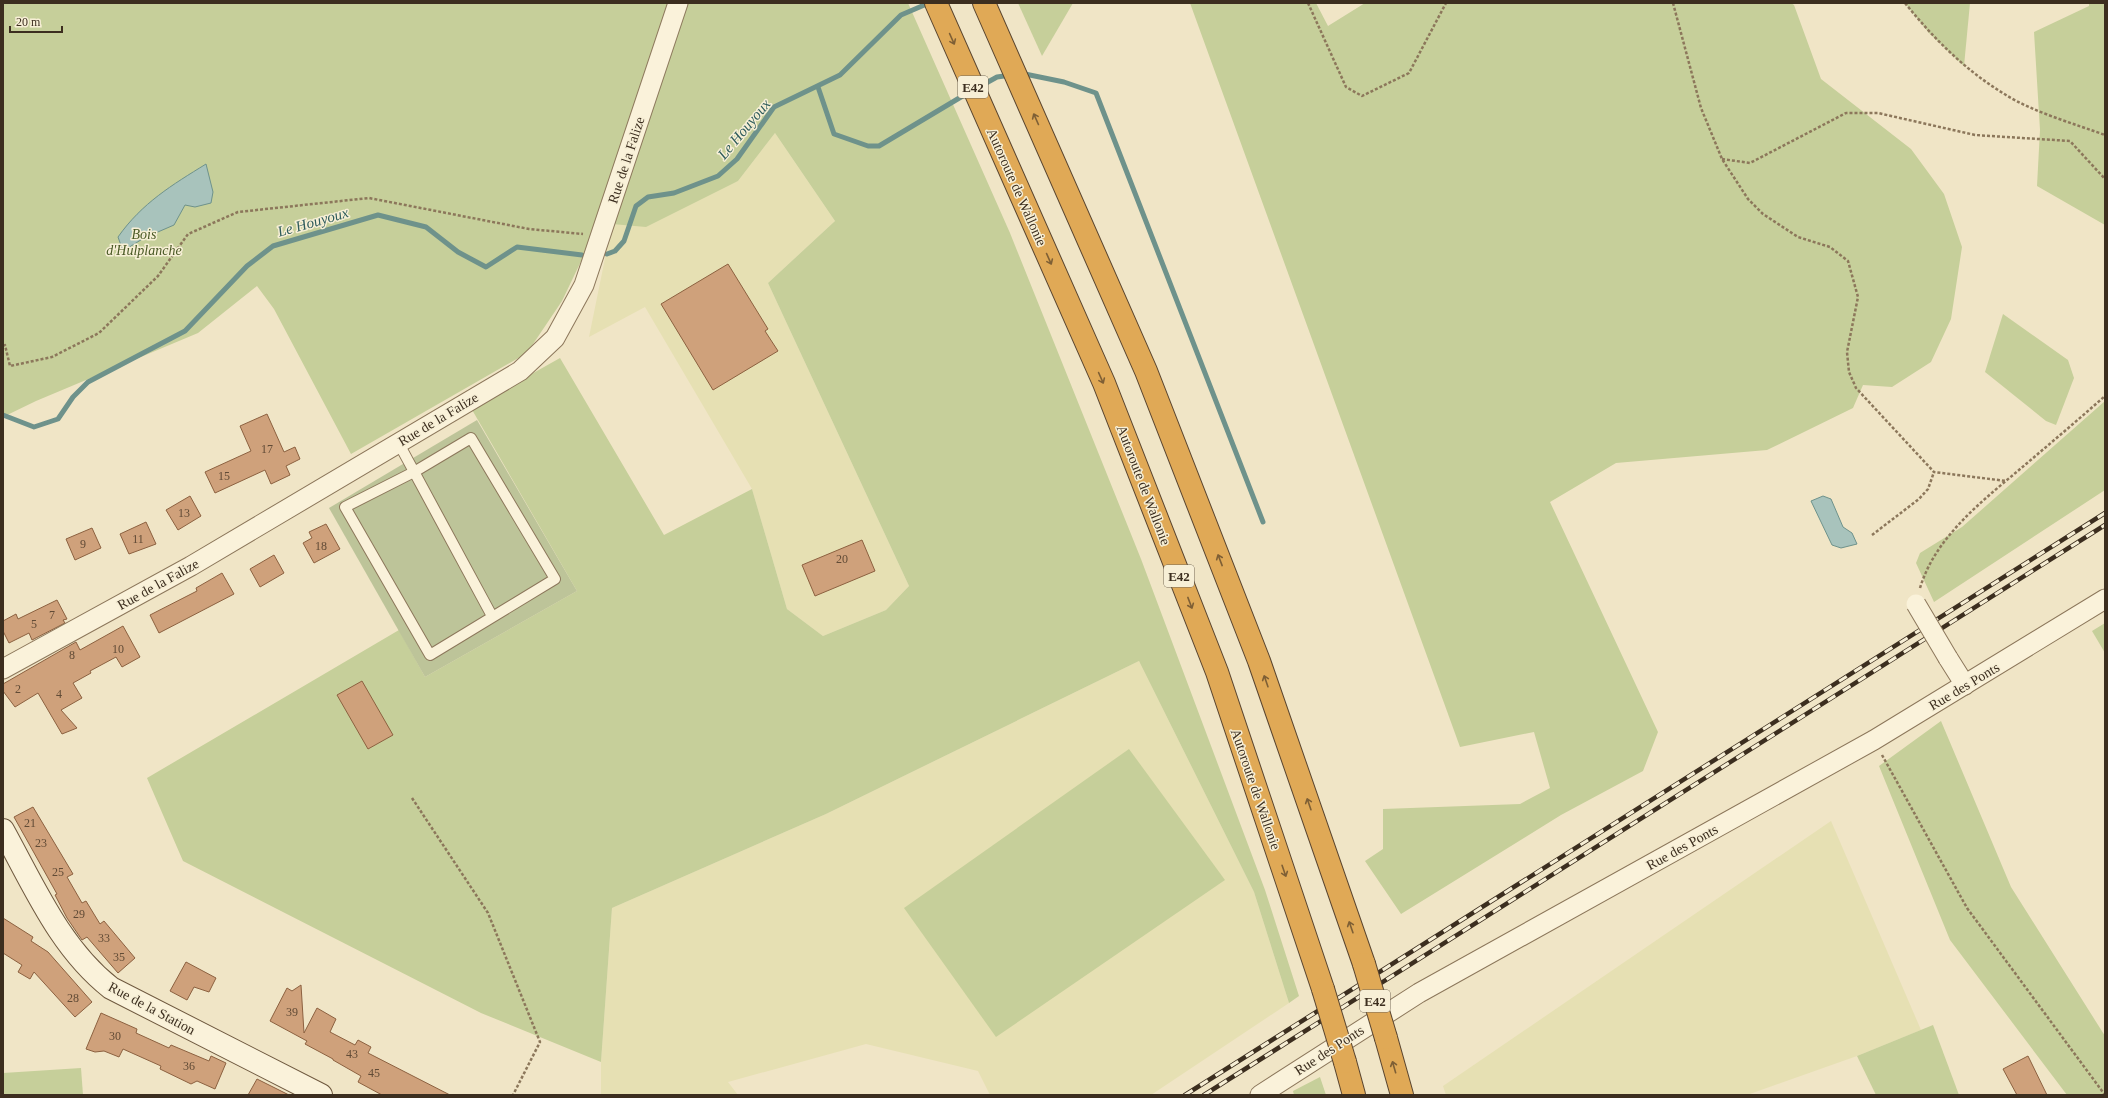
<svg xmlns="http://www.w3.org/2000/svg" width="2108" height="1098" font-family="Georgia,serif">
<rect width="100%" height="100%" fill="#f0e5c6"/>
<g fill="#e6e0b3">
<path d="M775 133 835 221 768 283 909 586 886 610 823 636 787 609 752 489 645 307 589 337 612 224 738 181Z"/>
<path d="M1139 661 1254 892 1289 1003 1151 1095H990L978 1071 866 1044 728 1082 738 1095H601V1062L612 908 826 814Z"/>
<path d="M1831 821 1921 1030 1857 1056 1747 1095H1446L1443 1086Z"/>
</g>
<g fill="#c6cf9a">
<path d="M3 3H670L596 230 562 301 527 353 351 454 274 309 257 286 198 333 36 401 3 417Z"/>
<path d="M686 3H908L1010 233 1141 559 1265 890 1299 996 1289 1003 1254 892 1139 661 826 814 612 908 601 1062 481 1013 183 861 147 778 399 630 425 677 577 591 471 408 560 358 664 535 752 489 787 609 823 636 886 610 909 586 768 283 835 221 775 133 738 181 646 227 612 224Z"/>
<path d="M1018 3H1073L1042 56Z"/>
<path d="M1190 3H1316L1328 26 1365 3H1791L1794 5 1821 79 1911 149 1944 194 1962 247 1951 319 1931 362 1892 387 1863 385 1853 408 1767 450 1616 463 1550 502 1658 732 1643 771 1561 815 1401 914 1365 861 1383 849V809L1520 804 1550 788 1534 732 1460 747Z"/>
<path d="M1905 3H1970L1964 66 1929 33Z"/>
<path d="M2089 3H2105V225L2037 186 2040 130 2034 32 2089 6Z"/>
<path d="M2003 314 2068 360 2074 378 2056 425 2046 421 1985 372Z"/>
<path d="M2105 401V490L1934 602 1916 563 1920 553 1962 527Z"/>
<path d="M2105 623V653L2092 631Z"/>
<path d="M1941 721 2011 887 2105 1036V1095H2067L1950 940 1879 766Z"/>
<path d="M1129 749 1225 880 996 1037 904 908Z"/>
<path d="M1933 1025 1959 1095H1876L1857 1056Z"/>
<path d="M81 1068 83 1095H3V1073Z"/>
<path d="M1320 1077 1326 1095H1294L1293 1091Z"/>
</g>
<path fill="#bdc499" d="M477 420 577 591 425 677 329 508Z"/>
<g fill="#a8c3bc" stroke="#6e928b">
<path d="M206 164 213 192 211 203 195 207 185 205 174 225 144 238 123 251 118 237C142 203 172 185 206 164Z"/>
<path d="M1823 496 1831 499 1843 527 1852 533 1857 544 1841 548 1832 545 1811 501Z"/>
</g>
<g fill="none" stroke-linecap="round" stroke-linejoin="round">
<g stroke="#6e928b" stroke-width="5">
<path d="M1020 73 1064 82 1096 93 1263 522"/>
<path d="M818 87 834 134 868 146H879L971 91"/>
<path d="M979 87 997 77 1011 75"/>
<path d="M607 254 615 251 624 241 636 206 648 197 674 193 718 176 737 159 774 107 840 75 901 15 929 3"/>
<path d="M3 415 34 427 58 419 73 397 88 382 185 331 247 266 273 246 378 215 426 227 458 252 486 267 517 247 582 255"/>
</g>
</g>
<g fill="#cfa17b" stroke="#8c6140">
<path d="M728 264 768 329 765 331 778 351 713 390 661 304Z"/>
<path d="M267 414 284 452 295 447 300 459 286 466 290 475 271 484 265 470 215 493 205 472 251 451 240 426Z"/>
<path d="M190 496 201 516 178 530 166 510Z"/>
<path d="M146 522 156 544 129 554 120 534Z"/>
<path d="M326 524 340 549 314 563 303 543 312 538 309 532Z"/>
<path d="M92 528 101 548 75 560 66 539Z"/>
<path d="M862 540 875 571 815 596 802 565Z"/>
<path d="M274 555 284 573 260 587 250 569Z"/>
<path d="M222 573 234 594 159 633 150 615 197 591 196 588Z"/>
<path d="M57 600 67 619 63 620 65 623 32 640 29 633 9 643 3 631V621L16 614 18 619Z"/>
<path d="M123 626 140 657 122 667 116 657 90 671 91 673 73 683 82 698 61 710 77 728 62 734 38 693 15 707 3 691V684L76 642 80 650Z"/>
<path d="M362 681 393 735 368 749 337 695Z"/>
<path d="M33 807 73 874 67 877 82 903 86 901 100 924 104 921 135 958 118 973 87 937 82 940 67 918 55 895 57 894 14 817Z"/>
<path d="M3 918 33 937 31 941 48 952 92 1002 75 1017 34 972 30 979 18 972 22 965 3 953Z"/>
<path d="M186 962 216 978 209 992 194 987 187 1000 170 991Z"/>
<path d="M301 985 304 1033 317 1008 336 1019 330 1032 355 1045 358 1040 371 1047 368 1053 450 1095H382L358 1082 361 1076 333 1060V1059L305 1044 307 1041 270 1021 287 988 292 991Z"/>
<path d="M101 1013 137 1029 136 1033 169 1048 171 1045 209 1061 211 1056 226 1063 215 1089 197 1081 191 1084 160 1069 161 1066 123 1049 119 1057 104 1051 95 1052 86 1049Z"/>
<path d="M2028 1056 2047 1095H2017L2003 1069Z"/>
<path d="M257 1079 289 1095H248Z"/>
</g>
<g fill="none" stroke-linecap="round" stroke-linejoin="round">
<defs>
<g id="lane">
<path d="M471 438 555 579 430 655 345 507 414 472Z"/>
<path d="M398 442 492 616"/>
</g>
<g id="street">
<path d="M1948 658 1965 685"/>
<path d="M3 669 191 566 520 371 555 338 584 285 678 3"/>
<path d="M1260 1095 1419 993 1874 740 2105 599"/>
</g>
<path id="secondary" d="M3 830C34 886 60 948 111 988L321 1095"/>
<g id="highway">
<path d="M936 3 1104 383 1217 672 1323 989"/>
<path d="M984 3 1146 371 1259 661 1364 964"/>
<path d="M1386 1038 1402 1095"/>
<path d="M1345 1062 1354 1095"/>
</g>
</defs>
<use href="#lane" stroke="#8c775b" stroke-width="12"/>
<use href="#street" stroke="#8c775b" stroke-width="21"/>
<use href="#secondary" stroke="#6e583e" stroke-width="24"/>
<use href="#highway" stroke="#5a452f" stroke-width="24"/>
<g stroke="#8c775b" stroke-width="2.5" stroke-dasharray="3 2" stroke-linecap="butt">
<path d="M1308 3 1346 87 1362 96 1409 73 1446 3"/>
<path d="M1673 3 1701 108 1722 159 1748 199 1763 214 1798 237 1830 247 1848 261 1858 297 1847 352 1849 372 1856 388 1934 472 2006 481"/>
<path d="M1905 3C1934 39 1966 71 2006 95 2033 112 2075 124 2105 135"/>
<path d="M1722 159 1750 163 1846 113H1878L1975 135 2070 141 2105 179"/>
<path d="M3 346 5 345 10 366 52 357 99 333 158 276 188 234 238 212 369 198 529 229 583 234"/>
<path d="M1872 535 1919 499 1928 489 1934 472"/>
<path d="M1920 588C1936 535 1985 499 2026 464 2052 442 2079 419 2105 396"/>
<path d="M1882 755 1967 908 2105 1095"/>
<path d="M412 798 488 913 540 1042 513 1095"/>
</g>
<use href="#lane" stroke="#faf2da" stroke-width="10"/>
<use href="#street" stroke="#faf2da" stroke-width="19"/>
<use href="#secondary" stroke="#faf2da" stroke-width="22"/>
<use href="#highway" stroke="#e0a956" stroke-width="22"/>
<defs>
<g id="rail">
<path d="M1185 1095 2105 513"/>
<path d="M1204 1095 2105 525"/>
</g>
</defs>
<use href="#rail" stroke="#3c2e1f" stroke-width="4.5"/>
<use href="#rail" stroke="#f7efd6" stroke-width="3" stroke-dasharray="9" stroke-linecap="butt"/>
<defs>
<path id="street-bridge" d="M1916 604 1948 658"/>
<g id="highway-bridge">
<path d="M1364 964 1386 1038"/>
<path d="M1323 989 1345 1062"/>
</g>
</defs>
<use href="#street-bridge" stroke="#8c775b" stroke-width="21" stroke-linecap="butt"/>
<use href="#highway-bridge" stroke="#5a452f" stroke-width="24" stroke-linecap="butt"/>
<use href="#street-bridge" stroke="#faf2da" stroke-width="19"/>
<use href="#highway-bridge" stroke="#e0a956" stroke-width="22"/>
</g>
<defs><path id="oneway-shaft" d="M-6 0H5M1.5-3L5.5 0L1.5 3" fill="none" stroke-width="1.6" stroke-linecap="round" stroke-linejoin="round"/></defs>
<g stroke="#7e5f35">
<use href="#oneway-shaft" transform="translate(952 39) rotate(66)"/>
<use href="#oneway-shaft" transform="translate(1036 119) rotate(-114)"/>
<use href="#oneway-shaft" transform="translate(1049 259) rotate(66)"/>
<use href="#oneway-shaft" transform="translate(1101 378) rotate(66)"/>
<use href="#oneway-shaft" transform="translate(1220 560) rotate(-111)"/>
<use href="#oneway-shaft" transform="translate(1190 603) rotate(69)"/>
<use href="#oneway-shaft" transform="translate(1266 681) rotate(-109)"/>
<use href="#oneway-shaft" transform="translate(1309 804) rotate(-109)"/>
<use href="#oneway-shaft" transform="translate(1284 871) rotate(71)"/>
<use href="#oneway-shaft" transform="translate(1351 927) rotate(-109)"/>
<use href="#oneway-shaft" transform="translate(1394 1067) rotate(-106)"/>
</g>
<g text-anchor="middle" stroke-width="3" stroke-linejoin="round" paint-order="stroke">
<g font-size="12" fill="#614b36">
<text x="267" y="453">17</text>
<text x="224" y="480">15</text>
<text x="184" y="517">13</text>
<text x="138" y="543">11</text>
<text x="83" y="548">9</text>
<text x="321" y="550">18</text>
<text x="842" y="563">20</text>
<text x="52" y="619">7</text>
<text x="34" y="628">5</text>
<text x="118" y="653">10</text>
<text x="72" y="659">8</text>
<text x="18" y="693">2</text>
<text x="59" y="698">4</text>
<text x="30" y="827">21</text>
<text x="41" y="847">23</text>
<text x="58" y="876">25</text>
<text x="79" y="918">29</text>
<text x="104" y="942">33</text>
<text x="119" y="961">35</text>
<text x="73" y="1002">28</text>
<text x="292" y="1016">39</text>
<text x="115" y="1040">30</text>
<text x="352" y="1058">43</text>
<text x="189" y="1070">36</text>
<text x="374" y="1077">45</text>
</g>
<g fill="#f7efd6" stroke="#746856" stroke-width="1">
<rect x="958" y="76" width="30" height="22" rx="3"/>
<rect x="1164" y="565" width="30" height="22" rx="3"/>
<rect x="1360" y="990" width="30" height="22" rx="3"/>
</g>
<g font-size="13" font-weight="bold" fill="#3c2e1f">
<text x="973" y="92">E42</text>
<text x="1179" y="581">E42</text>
<text x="1375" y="1006">E42</text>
</g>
<g font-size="14" fill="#3c2e1f" stroke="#f7efd6">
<text transform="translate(626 160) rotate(-72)" y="5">Rue de la Falize</text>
<text transform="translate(1017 187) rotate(66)" y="5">Autoroute de Wallonie</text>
<text transform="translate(438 419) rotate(-31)" y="5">Rue de la Falize</text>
<text transform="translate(1144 485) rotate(69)" y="5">Autoroute de Wallonie</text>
<text transform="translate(158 584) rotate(-29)" y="5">Rue de la Falize</text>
<text transform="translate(1964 686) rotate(-31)" y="5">Rue des Ponts</text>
<text transform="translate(1256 789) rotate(71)" y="5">Autoroute de Wallonie</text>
<text transform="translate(1682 847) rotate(-29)" y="5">Rue des Ponts</text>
<text transform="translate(152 1008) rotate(28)" y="5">Rue de la Station</text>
<text transform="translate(1329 1050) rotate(-33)" y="5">Rue des Ponts</text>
</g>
<g font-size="14" font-style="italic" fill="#4a5925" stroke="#f7efd6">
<text x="144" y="239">Bois<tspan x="144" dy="16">d'Hulplanche</tspan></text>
</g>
<g font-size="15" font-style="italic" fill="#2e5c5b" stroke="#f7efd6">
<text transform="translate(744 129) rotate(-50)" y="5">Le Houyoux</text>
<text transform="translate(313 222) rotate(-16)" y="5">Le Houyoux</text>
</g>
</g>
<rect width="2108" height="1098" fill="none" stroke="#3c2e1f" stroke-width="8"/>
<path d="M10 26v6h52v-6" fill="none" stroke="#3c2e1f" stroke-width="2"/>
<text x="16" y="26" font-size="12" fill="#3c2e1f" stroke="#f7efd6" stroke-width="3" paint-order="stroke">20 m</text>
</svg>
